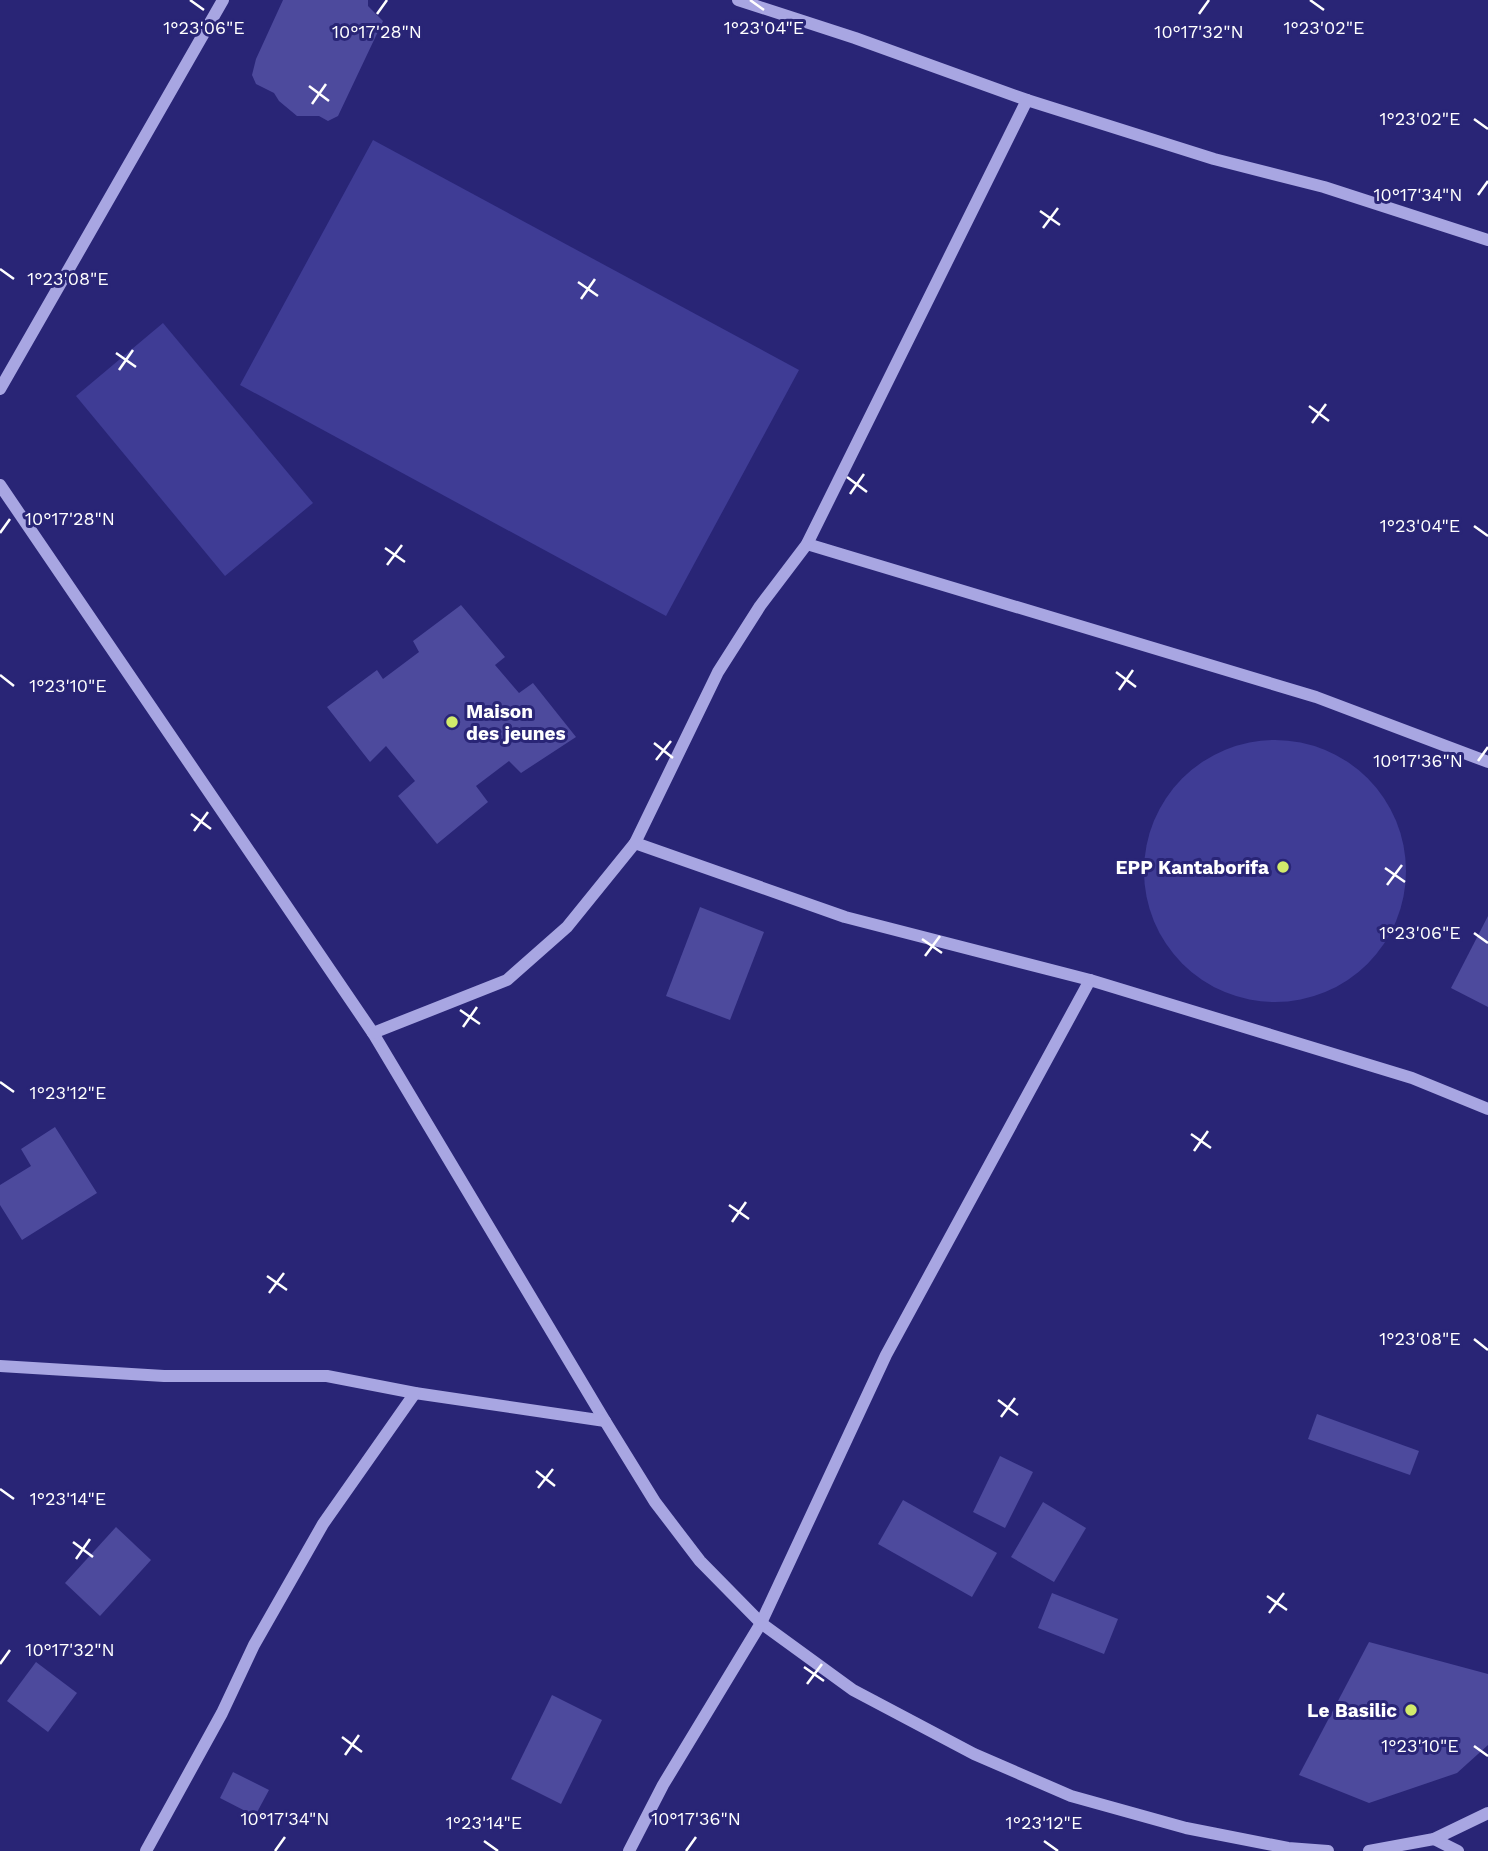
<svg xmlns="http://www.w3.org/2000/svg" width="1488" height="1851" font-family="'Work Sans',sans-serif">
<rect width="100%" height="100%" fill="#292576"/>
<g fill="#3f3c95">
<path d="M373 140 799 370 666 616 240 385Z"/>
<path d="M163 323 313 503 225 576 76 396Z"/>
<circle cx="1275" cy="871" r="131"/>
</g>
<g fill="#4d4a9d">
<path d="M283 0H368V6L383 21 338 116 328 121 319 116H297L279 101 274 93 256 84 252 75 256 59Z"/>
<path d="M461 605 505 657 495 665 519 693 533 683 576 737 521 773 509 761 476 786 488 802 437 844 398 796 415 781 386 746 370 762 327 707 377 670 383 679 419 652 413 641Z"/>
<path d="M700 907 764 932 730 1020 666 996Z"/>
<path d="M1488 916V1007L1451 988Z"/>
<path d="M55 1127 97 1193 22 1240 0 1205V1185L31 1166 21 1149Z"/>
<path d="M1317 1414 1419 1451 1410 1475 1308 1439Z"/>
<path d="M1000 1456 1033 1472 1005 1528 973 1512Z"/>
<path d="M903 1500 997 1553 972 1597 878 1544Z"/>
<path d="M1043 1502 1086 1528 1054 1582 1011 1557Z"/>
<path d="M116 1527 151 1560 100 1616 65 1583Z"/>
<path d="M1052 1593 1118 1619 1104 1654 1038 1628Z"/>
<path d="M1369 1642 1488 1674V1745L1457 1773 1369 1803 1299 1775Z"/>
<path d="M36 1662 77 1693 48 1732 7 1701Z"/>
<path d="M552 1695 602 1720 561 1804 511 1779Z"/>
<path d="M233 1772 269 1790 255 1816 220 1798Z"/>
</g>
<g fill="none" stroke-linecap="round" stroke-linejoin="round">
<g stroke="#a8a6e2" stroke-width="12">
<path d="M738 0 855 38 1027 100 1214 159 1324 187 1488 240"/>
<path d="M0 389 223 0"/>
<path d="M0 485 373 1033 605 1421 655 1502 700 1561 761 1623 853 1690 974 1754 1071 1796 1186 1828 1288 1848 1328 1851"/>
<path d="M807 544 1316 697 1488 762"/>
<path d="M635 843 845 917 1090 980 1412 1078 1488 1109"/>
<path d="M373 1033 507 980 567 927 635 843 718 672 760 606 807 544 1027 100"/>
<path d="M0 1366 164 1376H327L415 1393 605 1421"/>
<path d="M1434 1839 1458 1851"/>
<path d="M146 1851 222 1713 254 1645 323 1524 415 1393"/>
<path d="M629 1851 663 1785 761 1623 886 1355 1090 980"/>
<path d="M1369 1851 1434 1839 1488 1813"/>
</g>
</g>
<path fill="none" stroke="#fff" stroke-width="2.5" d="M190 0 204 10M750 0 764 10M1310 0 1324 10M377 14 387 0M1199 14 1209 0M309 86 329 101M312 104 326 84M1474 119 1488 129M1478 195 1488 181M1040 211 1060 225M1043 228 1058 208M0 269 14 279M578 282 598 296M581 299 595 279M116 353 136 367M119 370 133 350M1309 406 1329 421M1312 423 1326 404M847 477 867 492M850 494 864 474M1474 526 1488 536M0 533 10 519M385 548 405 562M387 565 402 545M1116 672 1136 687M0 675 14 686M1119 690 1133 670M654 743 673 758M656 760 671 741M1478 761 1488 747M191 814 211 829M194 831 208 812M1385 868 1405 882M1387 885 1402 865M1474 933 1488 943M922 939 942 953M925 956 940 936M460 1010 480 1024M463 1027 477 1007M0 1082 14 1092M1191 1134 1211 1148M1194 1151 1208 1131M729 1205 749 1219M732 1222 746 1202M267 1276 287 1290M269 1293 284 1273M1474 1339 1488 1350M998 1400 1018 1415M1001 1417 1015 1398M536 1471 555 1486M538 1488 553 1469M0 1489 14 1499M73 1542 93 1557M76 1559 90 1539M1267 1596 1287 1610M1269 1613 1284 1593M0 1664 10 1650M804 1667 824 1681M807 1684 822 1664M342 1737 362 1752M1474 1746 1488 1756M345 1755 359 1735M484 1841 498 1851M1044 1841 1058 1851M275 1851 285 1837M686 1851 696 1837"/>
<g fill="#d2eb6b" stroke="#292576" stroke-width="2.5">
<circle cx="452" cy="722" r="7"/>
<circle cx="1283" cy="867" r="7"/>
<circle cx="1411" cy="1710" r="7"/>
</g>
<g text-anchor="middle" stroke-width="6" stroke-linejoin="round" paint-order="stroke">
<g font-size="19" font-weight="bold" fill="#fff" stroke="#292576" text-anchor="end">
<text x="466" y="718" text-anchor="start">Maison<tspan x="466" dy="22">des jeunes</tspan></text>
<text x="1269" y="874">EPP Kantaborifa</text>
<text x="1397" y="1717">Le Basilic</text>
</g>
</g>
<g font-size="18" text-anchor="middle" fill="#fff" stroke="#292576" stroke-width="6" stroke-linejoin="round" paint-order="stroke">
<text x="204" y="34">1°23'06"E</text>
<text x="764" y="34">1°23'04"E</text>
<text x="1324" y="34">1°23'02"E</text>
<text x="1199" y="38">10°17'32"N</text>
<text x="377" y="38">10°17'28"N</text>
<text x="1420" y="125">1°23'02"E</text>
<text x="1418" y="201">10°17'34"N</text>
<text x="68" y="285">1°23'08"E</text>
<text x="70" y="525">10°17'28"N</text>
<text x="1420" y="532">1°23'04"E</text>
<text x="68" y="692">1°23'10"E</text>
<text x="1418" y="767">10°17'36"N</text>
<text x="1420" y="939">1°23'06"E</text>
<text x="68" y="1099">1°23'12"E</text>
<text x="1420" y="1345">1°23'08"E</text>
<text x="68" y="1505">1°23'14"E</text>
<text x="70" y="1656">10°17'32"N</text>
<text x="1420" y="1752">1°23'10"E</text>
<text x="285" y="1825">10°17'34"N</text>
<text x="696" y="1825">10°17'36"N</text>
<text x="484" y="1829">1°23'14"E</text>
<text x="1044" y="1829">1°23'12"E</text>
</g>
</svg>
